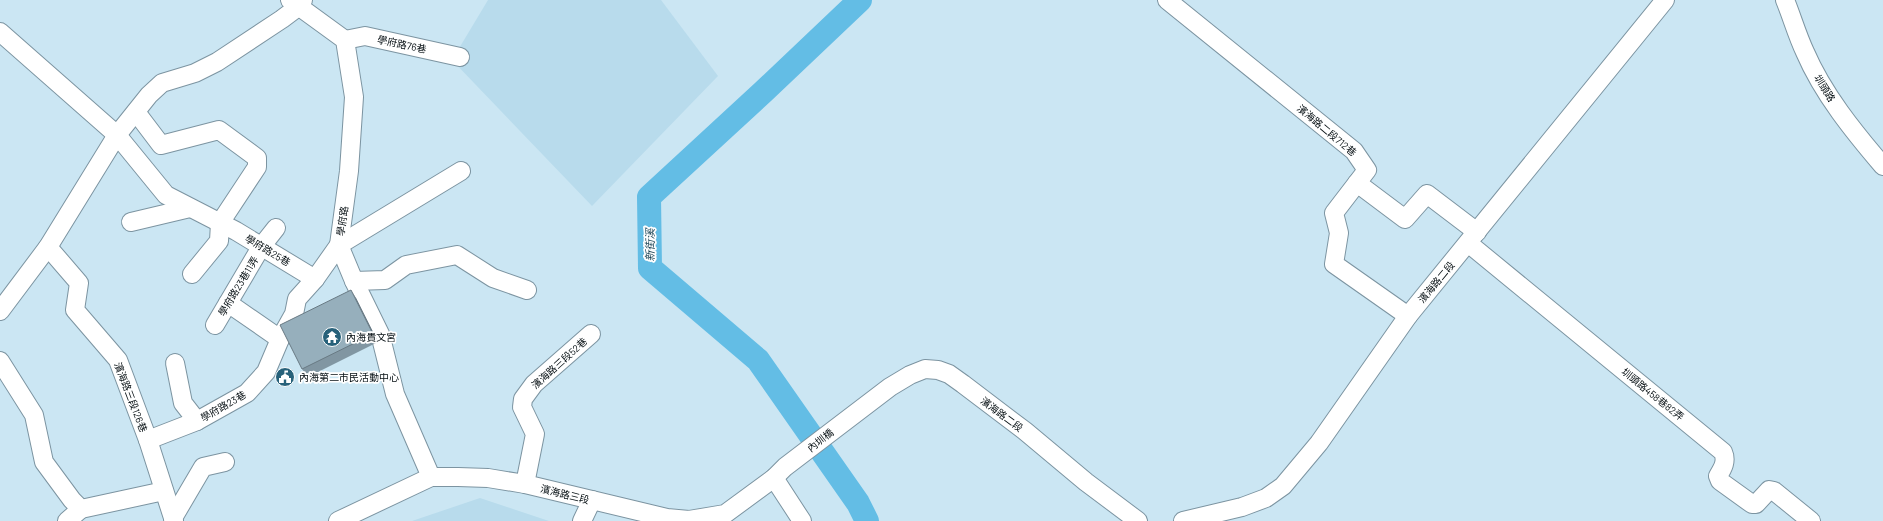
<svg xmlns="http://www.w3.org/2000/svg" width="1883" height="521" font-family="Barlow,'Noto Sans TC',sans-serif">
<rect width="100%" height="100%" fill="#cbe6f3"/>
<g fill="#b8dbec">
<path d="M488 0H661L718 76 592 206 452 60Z"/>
<path d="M480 498 549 521H412Z"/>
</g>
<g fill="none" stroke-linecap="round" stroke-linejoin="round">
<path stroke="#63bde5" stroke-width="24" d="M860 0 763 92 649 197 650 268 758 360 858 503 867 521"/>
<defs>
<g id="minor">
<path d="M290 0 345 40 354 97 349 171 339 245 354 281 380 334 395 394 431 477"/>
<path d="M1167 0 1354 151 1367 170 1334 213 1339 233 1334 264 1408 316"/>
<path d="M1785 0C1792 17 1797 35 1805 52 1823 94 1854 132 1883 166"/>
<path d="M0 32 117 135 166 195 236 231 315 279"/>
<path d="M345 40 365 36 460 57"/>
<path d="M136 112 161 145 219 130 257 158V167L220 223 219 241 192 274"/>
<path d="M1357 183 1405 219 1427 194 1477 232"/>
<path d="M131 222 190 208"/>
<path d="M1468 243 1723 452C1727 461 1723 468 1718 476L1720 481 1752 504H1756L1769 490 1774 491 1811 521"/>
<path d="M48 247 79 283 75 310 118 360 148 440 174 521"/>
<path d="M354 281 385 280 406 265 457 255 493 278 527 290"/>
<path d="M228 303 280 339"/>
<path d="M0 311 48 247 117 135 149 95 162 83 195 73 217 62 282 19 298 7 303 0"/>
<path d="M215 325 261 247 276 228"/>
<path d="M0 361 34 415 44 462 72 500 81 509 164 491"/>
<path d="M175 363 183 403 197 421"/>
<path d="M148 440 197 421 247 393 266 372 280 339 294 314 297 299 315 279 339 245 461 171"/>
<path d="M774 478 802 521"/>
<path d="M525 484 535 434 522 407 523 399 534 384 591 334"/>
<path d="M173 518 203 467 225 462"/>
<path d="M67 521 81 509"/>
<path d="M338 521 431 477H458L488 478 525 484 667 518 689 520 725 514 774 478 785 467 890 387 910 375 925 369 938 370 949 374 963 384 1025 431 1086 482 1138 521"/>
<path d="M582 521 592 500"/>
<path d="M1183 521 1242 507 1266 498 1283 486 1319 443 1408 316 1665 0"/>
</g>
</defs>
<use href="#minor" stroke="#7c94a1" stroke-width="20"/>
<use href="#minor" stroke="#fff" stroke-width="18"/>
</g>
<path fill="#8196a2" d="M356 298 378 342 308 377 302 369Z"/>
<path fill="#697a84" d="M351 290 356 298 378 342 373 334Z"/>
<path fill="#96afbc" stroke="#697a84" d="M351 290 373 334 302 369 280 325Z"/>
<defs>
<symbol id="temple-disc" viewBox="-11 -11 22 22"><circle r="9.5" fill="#27617a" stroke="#fff"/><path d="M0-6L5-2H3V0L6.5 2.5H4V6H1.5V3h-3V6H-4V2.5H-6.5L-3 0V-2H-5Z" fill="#fff"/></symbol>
<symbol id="civic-disc" viewBox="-11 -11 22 22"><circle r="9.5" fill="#27617a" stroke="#fff"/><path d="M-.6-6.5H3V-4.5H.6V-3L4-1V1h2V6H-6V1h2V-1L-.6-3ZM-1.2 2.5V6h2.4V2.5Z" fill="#fff"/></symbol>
</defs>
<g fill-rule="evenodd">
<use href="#temple-disc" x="321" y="326" width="22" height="22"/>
<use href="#civic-disc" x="274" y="366" width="22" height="22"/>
</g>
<g text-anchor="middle" stroke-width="3.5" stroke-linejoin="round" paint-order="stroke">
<g font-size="10" fill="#050e12" stroke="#fff">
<text transform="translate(402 44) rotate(12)" y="4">學府路76巷</text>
<text transform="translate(1825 88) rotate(58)" y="4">圳頭路</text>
<text transform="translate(1327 130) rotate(40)" y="4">濱海路二段712巷</text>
<text transform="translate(342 221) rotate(-82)" y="4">學府路</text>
<text transform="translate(268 250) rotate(31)" y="4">學府路25巷</text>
<text transform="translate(1436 282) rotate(-50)" y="4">濱海路二段</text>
<text transform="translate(238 286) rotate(-59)" y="4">學府路23巷11弄</text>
<text transform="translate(559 363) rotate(-42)" y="4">濱海路三段52巷</text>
<text transform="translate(1653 394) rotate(39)" y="4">圳頭路458巷82弄</text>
<text transform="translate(131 397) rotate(69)" y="4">濱海路三段126巷</text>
<text transform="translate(223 406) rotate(-30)" y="4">學府路23巷</text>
<text transform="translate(1002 414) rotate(37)" y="4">濱海路二段</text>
<text transform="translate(820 440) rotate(-38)" y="4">內圳橋</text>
<text transform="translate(565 494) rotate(14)" y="4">濱海路三段</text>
</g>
<g font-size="10" fill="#050e12" stroke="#fff" text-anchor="start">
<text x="346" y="341">內海貴文宮</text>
<text x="299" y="381">內海第二市民活動中心</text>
</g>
<g font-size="11" font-style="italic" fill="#1b4354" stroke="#fff">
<text transform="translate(650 245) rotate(-90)" y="4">新街溪</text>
</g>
</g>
</svg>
